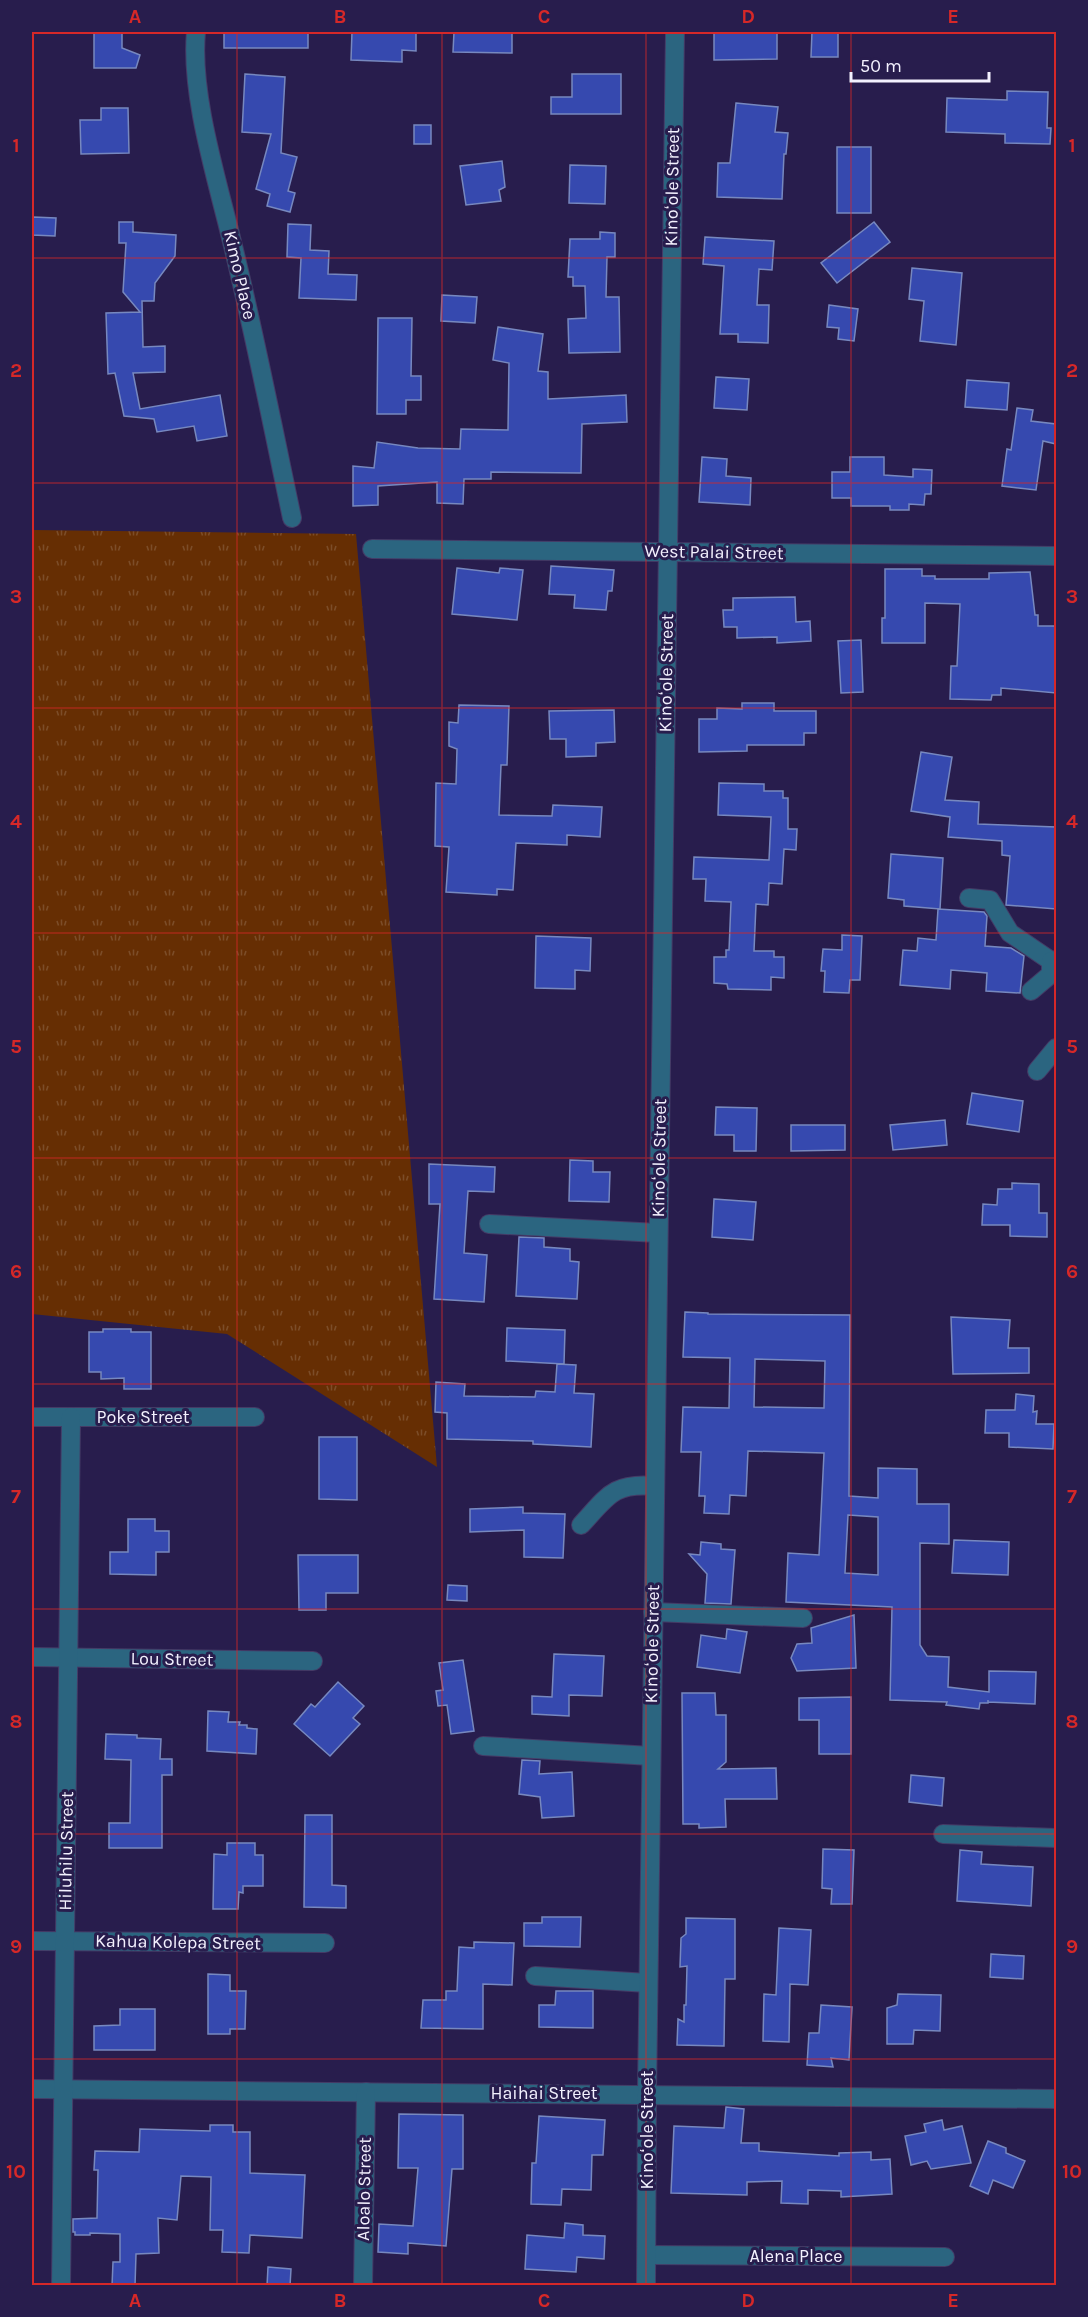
<svg xmlns="http://www.w3.org/2000/svg" width="1088" height="2317" font-family="Karla,sans-serif">
<defs>
<pattern id="grass-tufts" width="24" height="20" patternUnits="userSpaceOnUse" patternTransform="scale(1.5)"><rect width="24" height="20" fill="#662e03"/><path d="M3 7l-1-3M5 7V3M7 7l1-3M15 17l-1-3M17 17v-4M19 17l1-3" fill="none" stroke="#7c4d29"/></pattern>
</defs>
<rect width="100%" height="100%" fill="#281d4d"/>
<path fill="url(#grass-tufts)" d="M32 530 356 534 437 1467 227 1334 32 1314Z"/>
<g fill="#3649af" stroke="#7788bf" stroke-width="1.5" fill-rule="evenodd">
<path d="M94 32H122V48L140 55 136 68H94Z"/>
<rect x="224" y="32" width="84" height="16"/>
<path d="M352 32H416V51L402 50V62L351 60Z"/>
<path d="M454 32H512V53L453 52Z"/>
<path d="M714 32H777V59L714 60Z"/>
<path d="M812 32H838V57H811Z"/>
<path d="M245 74 285 77 281 153 297 157 288 191 295 193 290 212 267 206 270 194 256 189 271 134 242 132Z"/>
<path d="M572 74H621V114H551V97H572Z"/>
<path d="M1007 91 1048 92 1047 128H1051L1050 144 1005 143V134L946 132 947 98 1007 100Z"/>
<path d="M736 103 778 107 775 132 788 133 786 154H784L782 199 717 197 718 163H730Z"/>
<path d="M101 108H128L129 153 81 154 80 120H101Z"/>
<rect x="414" y="125" width="17" height="19"/>
<rect x="837" y="147" width="34" height="66"/>
<path d="M502 161 505 187 499 190 501 201 466 205 460 166Z"/>
<path d="M570 165 606 166 605 204 569 203Z"/>
<path d="M33 217 56 218 55 236 32 235Z"/>
<path d="M119 222H133V232L176 235 175 256 155 283 154 301H142L143 347 165 346V372L133 373 140 409 220 395 227 436 197 441 194 426 157 432 154 419 124 416 115 373 108 374 106 313 140 312 123 292 126 243H119Z"/>
<path d="M874 222 890 242 837 283 821 263Z"/>
<path d="M288 224 311 225 310 250 329 251 328 274 357 275 356 300 299 298 301 258 287 257Z"/>
<path d="M600 232 615 233V257H607L606 297H619L620 352 569 353 568 319 586 318 585 286H573V277H568L570 239H600Z"/>
<path d="M705 237 774 241 772 270 759 269 757 305H769L768 343 738 342V334H720L724 266 703 264Z"/>
<path d="M912 268 962 273 956 345 920 341 924 301 909 299Z"/>
<path d="M442 295 477 297 475 323 441 321Z"/>
<path d="M829 305 858 309 854 341 838 339 839 328 827 327Z"/>
<path d="M378 318H412L411 376H421V400H406V414H377Z"/>
<path d="M498 327 543 334 538 371 548 372V399L626 395 627 422 582 424 581 473 491 472V479H464L463 504 437 503V482L378 486V505L353 506V466L374 468 377 442 418 448 460 449 461 429 508 430 509 363 493 360Z"/>
<path d="M716 377 749 379 747 410 714 408Z"/>
<path d="M967 380 1009 383 1007 410 965 407Z"/>
<path d="M1017 408 1033 410 1031 421 1056 424V444L1043 441 1036 490 1002 486 1007 449 1011 450Z"/>
<path d="M702 457 727 459 726 476 751 478 750 505 699 502Z"/>
<path d="M850 457H884V475L913 477V469L932 470 931 494H925L924 505 909 504V510H890V506H851V498H832V472H850Z"/>
<path d="M551 566 614 570 612 591H608L606 610 574 608 575 595 549 594Z"/>
<path d="M457 568 499 573 500 568 523 570 517 620 452 614Z"/>
<path d="M885 569H922V576H935V579H989V573L1030 572 1035 615H1038V626H1056V693L1001 688V695H992L991 700 950 699 951 666H957L960 604 925 603V643H882V618H885Z"/>
<path d="M795 597 796 622 810 621 811 641 777 643V637L737 638V627H724L723 610H733V598Z"/>
<path d="M861 640 863 692 841 693 838 641Z"/>
<path d="M742 703H774V711H816V733H804V745H747V751L699 752V719H717V708L742 709Z"/>
<path d="M459 705 509 706 507 765H501L499 815 552 816 553 805 602 807 600 837 567 835V845L516 843 513 890 497 889V895L446 892 449 847 435 846 436 783 456 784 457 749 449 746V722L458 723Z"/>
<path d="M614 710 615 742 596 743V756L566 757V739H550L549 711Z"/>
<path d="M921 752 952 757 945 800 979 802 978 824 1056 827V909L1006 905 1010 856 1002 855V841L948 837 950 817 911 811Z"/>
<path d="M719 783 764 784V791H783V798H788V829H797L796 850 784 849 782 884 769 883 768 905 756 904 754 951H774V957H784V978L771 977V990L728 989 727 984 714 983V957H726V950H729L731 902 705 901 706 879H693L694 857 769 860 771 817 718 815Z"/>
<path d="M891 854 943 858 940 909 904 906V900L888 898Z"/>
<path d="M938 909 984 912 987 916 985 946 1011 948 1024 956 1020 993 986 991 987 973 951 970 950 989 900 985 903 950 917 951 918 938 936 940Z"/>
<path d="M842 935 862 936 860 980H850L849 993 824 992 825 971H821L823 949 842 950Z"/>
<path d="M536 936 591 938 590 971 575 970V989L535 988Z"/>
<path d="M972 1093 1023 1101 1019 1132 967 1124Z"/>
<path d="M716 1107 757 1108 756 1151H734V1135H715Z"/>
<path d="M945 1120 947 1145 893 1150 890 1125Z"/>
<path d="M791 1125H845V1150L791 1151Z"/>
<path d="M570 1160 593 1161V1172H610L609 1202 569 1201Z"/>
<path d="M429 1164 495 1167 494 1192 468 1191 464 1253 487 1255 484 1302 434 1299 440 1204H429Z"/>
<path d="M1012 1183 1039 1184V1213H1047V1237L1010 1236V1225H982L983 1204 997 1205 998 1189H1012Z"/>
<path d="M714 1199 756 1202 753 1240 712 1237Z"/>
<path d="M519 1237 544 1238V1247L570 1249V1261L579 1262 577 1299 516 1296Z"/>
<path d="M685 1312 708 1313V1314L850 1315 849 1496 878 1498V1468L917 1469V1504H949V1544L920 1543V1645L927 1656 949 1657 948 1687 989 1692V1671L1036 1672 1035 1704 988 1702V1700V1703H980L979 1709 946 1705 947 1702 890 1700 892 1607 786 1602 788 1553 819 1555 824 1453 748 1451 746 1496 730 1495 729 1514 704 1513 705 1496H699L701 1452H681L683 1407 729 1408 730 1358 683 1357ZM755 1359 825 1361 824 1408 754 1407ZM848 1515 878 1517V1575L845 1573Z"/>
<path d="M951 1317 1010 1320 1008 1348H1029V1373L953 1374Z"/>
<path d="M507 1328 565 1330 564 1364 506 1361Z"/>
<path d="M103 1329H131V1332H151V1389H124V1378L101 1379V1372H89V1332H103Z"/>
<path d="M557 1364 576 1365 574 1393 594 1394 591 1447 533 1444V1441L447 1439V1413L435 1412 436 1382 465 1384 464 1396 535 1397 536 1391 555 1392Z"/>
<path d="M1016 1394 1034 1396 1033 1412 1037 1411 1036 1424H1054L1053 1449 1009 1447V1433H985L986 1410H1015Z"/>
<path d="M319 1437H357V1500L319 1499Z"/>
<path d="M523 1507V1513L565 1514 563 1558 524 1557V1530L470 1532V1509Z"/>
<path d="M128 1519H155V1531H169V1552H156V1575L110 1574V1552H128Z"/>
<path d="M954 1540 1009 1542 1008 1575 952 1573Z"/>
<path d="M701 1542 721 1544V1549L735 1550 731 1604 705 1603 707 1574 689 1554 700 1555Z"/>
<path d="M298 1555H358V1593H326V1610H299Z"/>
<path d="M448 1585 467 1586V1601L447 1600Z"/>
<path d="M854 1615 856 1668 797 1671 791 1658 797 1644 812 1643 811 1628Z"/>
<path d="M727 1629 747 1632 740 1673 697 1667 701 1635 726 1639Z"/>
<path d="M554 1654 604 1656 602 1696 569 1695V1716L532 1714V1696L552 1697Z"/>
<path d="M463 1660 474 1731 451 1734 447 1705 438 1706 436 1691 443 1690 439 1663Z"/>
<path d="M338 1682 364 1706 353 1718 360 1724 330 1756 294 1724 311 1704 315 1707Z"/>
<path d="M682 1693H715L716 1715H726V1762L718 1769 776 1768 777 1799H725L726 1827 699 1828V1824H683Z"/>
<path d="M851 1697V1754H819V1720H799V1698Z"/>
<path d="M208 1711 229 1712 228 1722H240L239 1725H247V1728L257 1729 256 1754 207 1751Z"/>
<path d="M106 1734 137 1735V1738L161 1739 160 1759H172V1775H162V1848H109V1823H130L131 1760 105 1759Z"/>
<path d="M522 1760 540 1761 539 1774 572 1772 574 1816 542 1818 540 1797 519 1794Z"/>
<path d="M911 1775 944 1778 942 1806 909 1802Z"/>
<path d="M305 1815H332V1885L346 1886V1908L304 1907Z"/>
<path d="M227 1843H255V1855H263V1886H243V1893L239 1892 238 1909H213L214 1854 227 1855Z"/>
<path d="M823 1849 854 1850 852 1904H831L832 1889 822 1888Z"/>
<path d="M960 1850 982 1852 981 1864 1033 1867 1031 1906 957 1901Z"/>
<path d="M542 1917H581L580 1947 524 1946V1923H542Z"/>
<path d="M686 1918 735 1919V1979H725L724 2046 677 2045 678 2019 684 2022V2005H686L687 1966 680 1967 681 1938 686 1934Z"/>
<path d="M779 1928 811 1930 808 1985 790 1984 789 2042 763 2041 764 1994 776 1995Z"/>
<path d="M474 1942 514 1943 512 1985 483 1984V2029L421 2028 423 2000H446V1991H457L459 1947 474 1948Z"/>
<path d="M991 1954 1024 1956 1023 1979 990 1977Z"/>
<path d="M208 1974 230 1975V1991H246L245 2029H230V2034H208Z"/>
<path d="M556 1991H593V2028L539 2027V2005H555Z"/>
<path d="M898 1994 941 1995 940 2031 914 2030 913 2044H887V2008L897 2005Z"/>
<path d="M821 2005 852 2007 849 2060 831 2058 833 2067 807 2065 809 2033H819Z"/>
<path d="M120 2009H155V2050H94V2026L120 2025Z"/>
<path d="M726 2107 744 2109 741 2143H759V2151L839 2156V2153L871 2152V2160L890 2159 892 2194 841 2197V2191L808 2190V2204L781 2203 782 2181 747 2182V2195L671 2193 674 2126 724 2128Z"/>
<path d="M399 2114 463 2115V2169H452L446 2246 408 2243V2254L378 2252 379 2224 413 2226 418 2168H398Z"/>
<path d="M539 2116 605 2120 603 2155H592L591 2190 562 2189 561 2205 531 2204 532 2163H536Z"/>
<path d="M942 2120 944 2130 962 2126 971 2163 931 2169 927 2161 911 2165 905 2136 926 2132 924 2124Z"/>
<path d="M210 2125H233V2132H250V2173L305 2175 302 2238 250 2235 249 2253 222 2252 223 2230H210L211 2177 181 2176 177 2220 158 2218 159 2253 136 2254 135 2286H112L113 2262H120V2234L90 2233V2235H75V2232H73V2219L97 2218 98 2170H94L95 2151 139 2152 140 2129 210 2131Z"/>
<path d="M988 2141 1006 2148V2153L1025 2161 1013 2188 993 2180 988 2194 970 2186Z"/>
<path d="M565 2223 583 2225V2235L605 2236 604 2259 577 2257 576 2272 525 2269 527 2235 564 2238Z"/>
<path d="M268 2267 291 2269 290 2286H267Z"/>
</g>
<g fill="none" stroke-linecap="round" stroke-linejoin="round">
<defs>
<g id="minor">
<path d="M196 32C190 96 218 182 233 246 255 336 273 428 292 518"/>
<path d="M372 549 1056 556"/>
<path d="M969 898 990 900 1010 933 1051 961 1056 960"/>
<path d="M1031 991 1051 974V961"/>
<path d="M1037 1071 1056 1048"/>
<path d="M489 1224 658 1233"/>
<path d="M32 1417H255"/>
<path d="M581 1525C607 1497 613 1482 655 1486"/>
<path d="M653 1612 803 1618"/>
<path d="M32 1657 313 1661"/>
<path d="M483 1746 651 1756"/>
<path d="M943 1834 1056 1838"/>
<path d="M32 1941 325 1943"/>
<path d="M535 1976 648 1983"/>
<path d="M32 2089 1056 2099"/>
<path d="M647 2255 945 2257"/>
<path d="M61 2286 71 1417"/>
<path d="M363 2286 366 2092"/>
<path d="M646 2286 647 2093 675 32"/>
</g>
</defs>
<use href="#minor" stroke="#443b66" stroke-width="20"/>
<use href="#minor" stroke="#2b6580" stroke-width="18"/>
</g>
<path fill="none" stroke="#d62828" stroke-width="1.5" stroke-opacity="0.55" d="M237 32V2286M442 32V2286M646 32V2286M851 32V2286M32 258H1056M32 483H1056M32 708H1056M32 933H1056M32 1158H1056M32 1384H1056M32 1609H1056M32 1834H1056M32 2059H1056"/>
<g text-anchor="middle" stroke-width="6" stroke-linejoin="round" paint-order="stroke">
<g font-size="18" fill="#f3f1fe" stroke="#281d4d">
<text transform="translate(672 187) rotate(-89)" y="6">Kinoʻole Street</text>
<text transform="translate(240 275) rotate(77)" y="6">Kimo Place</text>
<text transform="translate(714 552) rotate(1)" y="6">West Palai Street</text>
<text transform="translate(666 673) rotate(-89)" y="6">Kinoʻole Street</text>
<text transform="translate(659 1158) rotate(-89)" y="6">Kinoʻole Street</text>
<text x="143" y="1423">Poke Street</text>
<text transform="translate(652 1644) rotate(-89)" y="6">Kinoʻole Street</text>
<text transform="translate(172 1659) rotate(1)" y="6">Lou Street</text>
<text transform="translate(66 1851) rotate(-89)" y="6">Hiluhilu Street</text>
<text transform="translate(178 1942) rotate(1)" y="6">Kahua Kolepa Street</text>
<text x="544" y="2099">Haihai Street</text>
<text transform="translate(647 2130) rotate(-90)" y="6">Kinoʻole Street</text>
<text transform="translate(364 2189) rotate(-89)" y="6">Aloalo Street</text>
<text x="796" y="2262">Alena Place</text>
</g>
</g>
<rect width="1088" height="2317" fill="none" stroke="#281d4d" stroke-width="66"/>
<path d="M851 72v9h138v-9" fill="none" stroke="#f3f1fe" stroke-width="3"/>
<text x="860" y="72" font-size="18" fill="#f3f1fe" stroke="#281d4d" stroke-width="4.5" paint-order="stroke">50 m</text>
<rect x="33" y="33" width="1022" height="2251" fill="none" stroke="#d62828" stroke-width="2"/>
<g font-size="20" text-anchor="middle" font-weight="bold" fill="#d62828">
<text x="135" y="23">A</text>
<text x="340" y="23">B</text>
<text x="544" y="23">C</text>
<text x="748" y="23">D</text>
<text x="953" y="23">E</text>
<text x="16" y="152">1</text>
<text x="1072" y="152">1</text>
<text x="16" y="377">2</text>
<text x="1072" y="377">2</text>
<text x="16" y="603">3</text>
<text x="1072" y="603">3</text>
<text x="16" y="828">4</text>
<text x="1072" y="828">4</text>
<text x="16" y="1053">5</text>
<text x="1072" y="1053">5</text>
<text x="16" y="1278">6</text>
<text x="1072" y="1278">6</text>
<text x="16" y="1503">7</text>
<text x="1072" y="1503">7</text>
<text x="16" y="1728">8</text>
<text x="1072" y="1728">8</text>
<text x="16" y="1953">9</text>
<text x="1072" y="1953">9</text>
<text x="16" y="2178">10</text>
<text x="1072" y="2178">10</text>
<text x="135" y="2307">A</text>
<text x="340" y="2307">B</text>
<text x="544" y="2307">C</text>
<text x="748" y="2307">D</text>
<text x="953" y="2307">E</text>
</g>
</svg>
